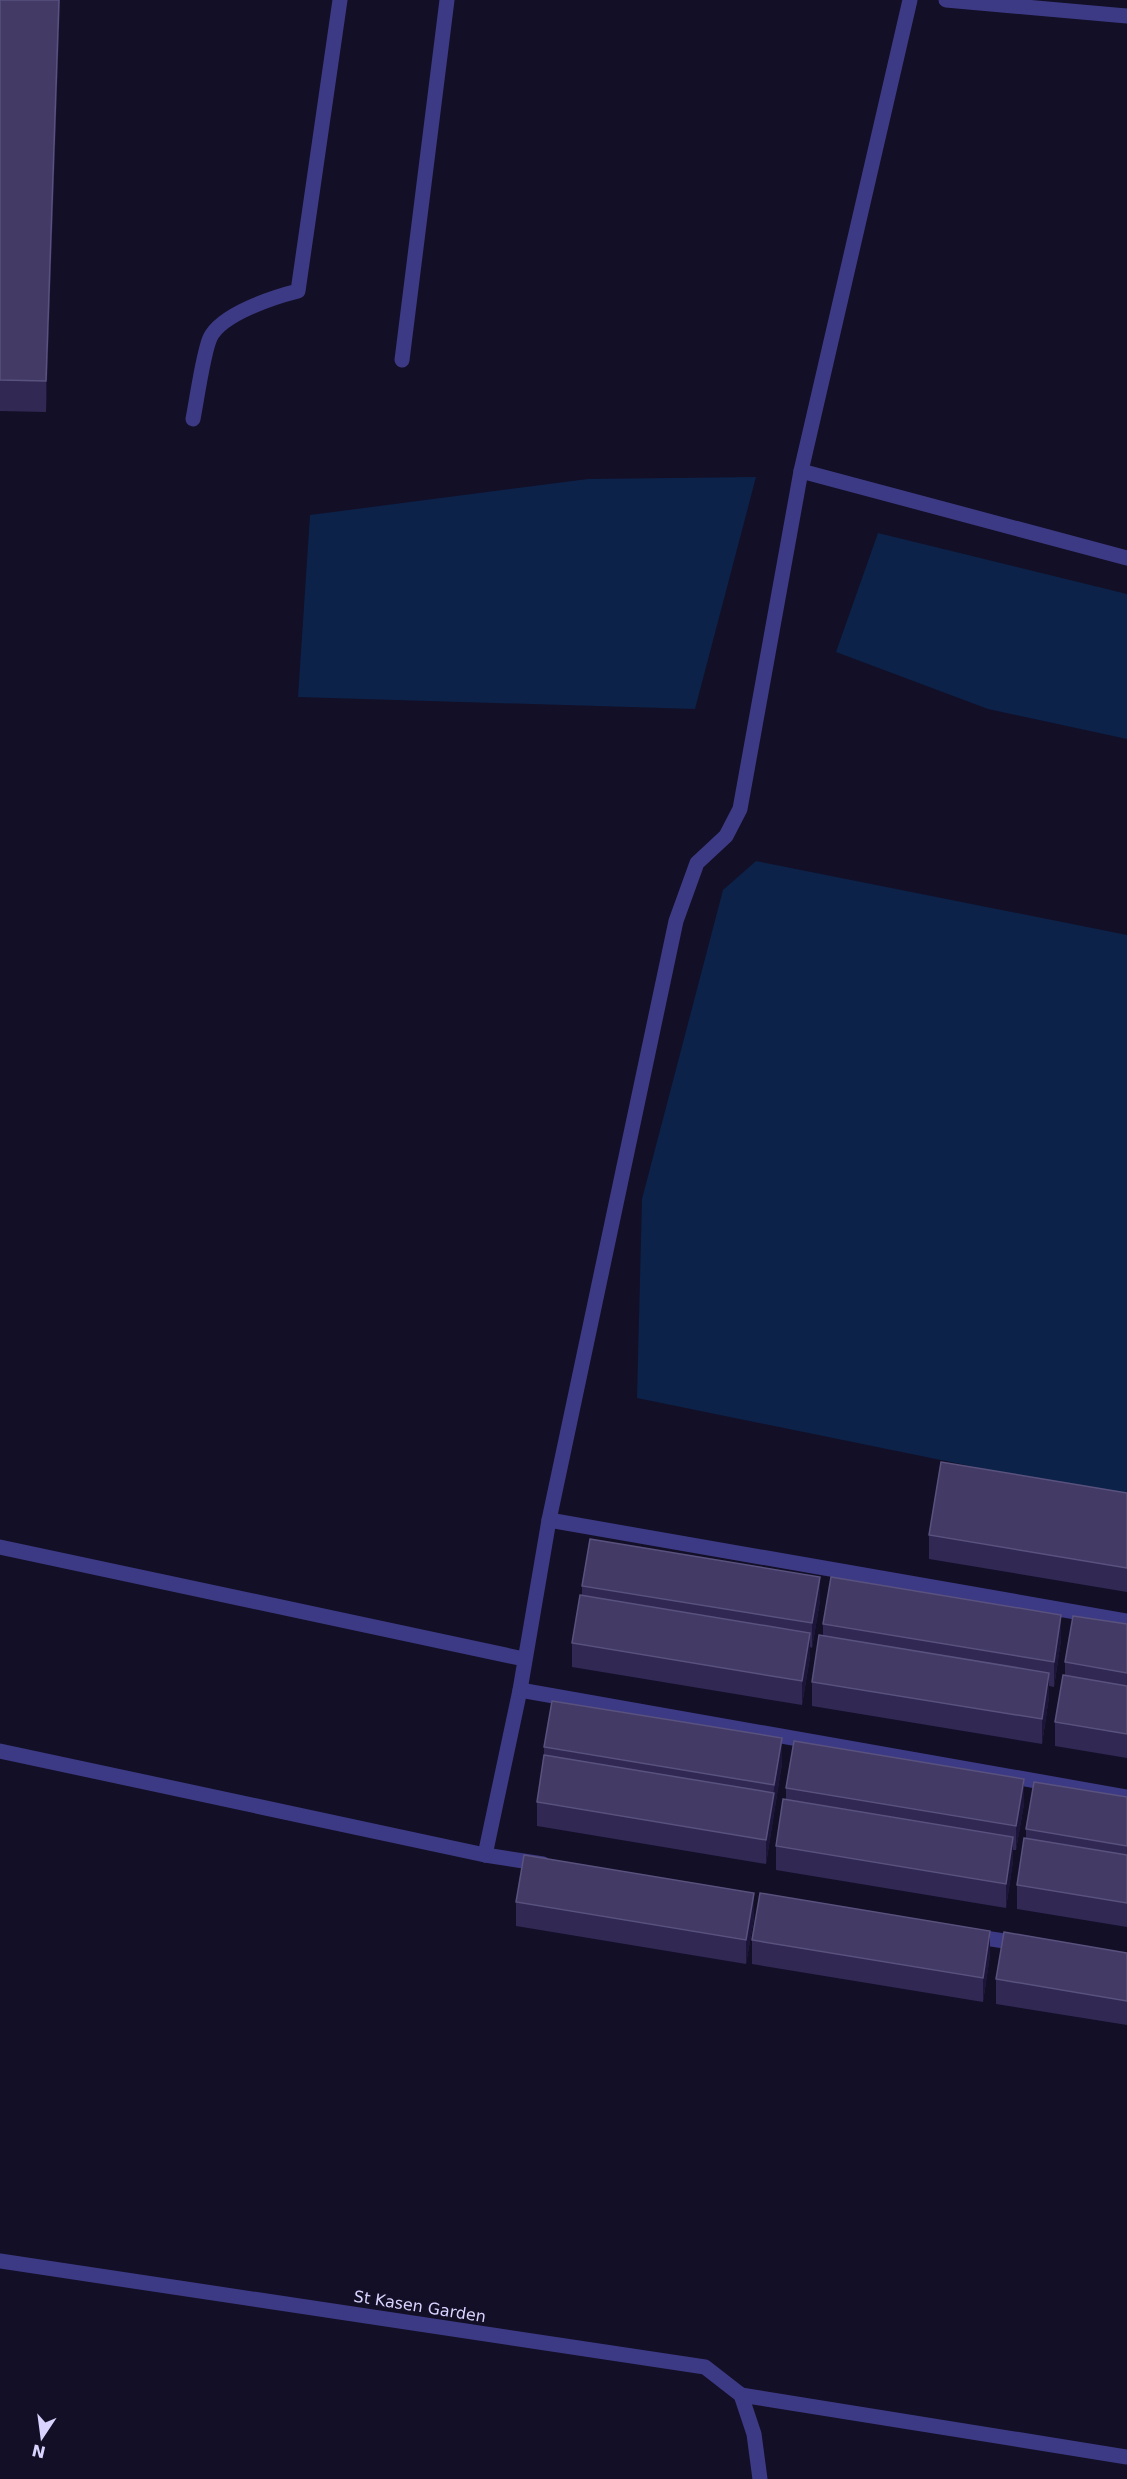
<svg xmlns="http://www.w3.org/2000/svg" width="1127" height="2479" font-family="'DejaVu Sans',sans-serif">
<rect width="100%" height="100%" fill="#130f26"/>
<g fill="#0c2248">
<path d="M756 477 695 709 298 697 310 515 588 479Z"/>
<path d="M878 533 1127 594V739L988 709 836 652Z"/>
<path d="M756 861 1127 935V1498L637 1398 642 1199 723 890Z"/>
</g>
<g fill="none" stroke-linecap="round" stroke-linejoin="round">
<g stroke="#3d3a85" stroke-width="15">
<path d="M402 360 447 0"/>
<path d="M193 419C197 399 203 354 210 338 221 314 274 297 298 291L340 0"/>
<path d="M801 471 1127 558"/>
</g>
<g stroke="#3d3a85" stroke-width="15">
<path d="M549 1520 1127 1621"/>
<path d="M0 1547 524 1659"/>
<path d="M520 1690 1127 1797"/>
<path d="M0 1751 485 1855 543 1864"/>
<path d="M485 1855 520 1690 549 1520 676 921 697 863 726 836 740 809 801 471 910 0"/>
<path d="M972 1936 1023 1944"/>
<path d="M0 2261 705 2367 741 2395 754 2434 760 2479"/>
<path d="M741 2395 1127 2457"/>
</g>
<path stroke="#3d3a85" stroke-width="15" d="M946 0 1127 16"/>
</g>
<g fill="#312854">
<path d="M0 0H60L46 412 0 411Z"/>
<path d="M1127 1493V1592L929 1559V1535Z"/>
<path d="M582 1586 820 1601 812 1648 810 1647V1657L802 1705 572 1667V1643L582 1596Z"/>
<path d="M823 1624 1061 1640 1054 1687 1049 1686V1697L1042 1744 812 1706V1682L823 1635Z"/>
<path d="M1127 1624V1758L1055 1746V1722L1065 1675V1662Z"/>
<path d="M544 1747 782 1763 766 1864 537 1826V1802L544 1756Z"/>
<path d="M786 1788 1024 1804 1016 1850H1013V1861L1006 1908 776 1870V1846L786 1799Z"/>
<path d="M1127 1797V1927L1017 1909V1885L1026 1838V1829Z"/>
<path d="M516 1902 754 1918 746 1964 516 1926Z"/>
<path d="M752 1940 990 1955 983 2002 752 1964Z"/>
<path d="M1127 1953V2025L996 2004V1979Z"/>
</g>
<g fill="#1d163a">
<path d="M59 0H60V5L46 412V381Z"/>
<path d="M820 1577V1601L812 1648V1623Z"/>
<path d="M1061 1615V1640L1054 1687V1662Z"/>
<path d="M810 1633V1657L802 1705V1681Z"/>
<path d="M1049 1673V1697L1042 1744V1719Z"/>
<path d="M782 1738V1763L766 1864V1840Z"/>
<path d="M1024 1779V1804L1016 1850V1826Z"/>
<path d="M1013 1837V1861L1006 1908V1884Z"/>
<path d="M754 1893V1918L746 1964V1940Z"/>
<path d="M990 1931V1955L983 2002V1978Z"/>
</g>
<g fill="#433a66" stroke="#5a527e" stroke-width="1.5">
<path d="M0 0H59L46 381 0 380Z"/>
<path d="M941 1462 1127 1493V1568L929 1535Z"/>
<path d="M590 1539 820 1577 812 1623 582 1586Z"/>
<path d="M831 1577 1061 1615 1054 1662 823 1624Z"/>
<path d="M580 1595 810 1633 802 1681 572 1643Z"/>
<path d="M1073 1616 1127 1624V1673L1065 1662Z"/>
<path d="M819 1635 1049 1673 1042 1719 812 1682Z"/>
<path d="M1063 1675 1127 1686V1734L1055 1722Z"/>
<path d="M552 1701 782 1738 774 1785 544 1747Z"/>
<path d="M794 1741 1024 1779 1016 1826 786 1788Z"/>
<path d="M544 1755 774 1793 766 1840 537 1802Z"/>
<path d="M1034 1782 1127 1797V1846L1026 1829Z"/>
<path d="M783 1799 1013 1837 1006 1884 776 1846Z"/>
<path d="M1024 1838 1127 1855V1903L1017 1885Z"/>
<path d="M524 1855 754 1893 746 1940 516 1902Z"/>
<path d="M760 1893 990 1931 983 1978 752 1940Z"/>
<path d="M1004 1932 1127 1953V2001L996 1979Z"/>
</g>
<g text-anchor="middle" stroke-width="6" stroke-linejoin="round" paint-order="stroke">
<g font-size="16" fill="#d9d4ff" stroke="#130f26">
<text transform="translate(420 2306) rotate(9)" y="6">St Kasen Garden</text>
</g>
</g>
<g transform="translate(42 2437) rotate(193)" stroke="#130f26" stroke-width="4.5" paint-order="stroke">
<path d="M0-4.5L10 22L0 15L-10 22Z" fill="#d9d4ff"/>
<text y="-9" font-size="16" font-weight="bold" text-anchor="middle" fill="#d9d4ff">N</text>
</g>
</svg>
